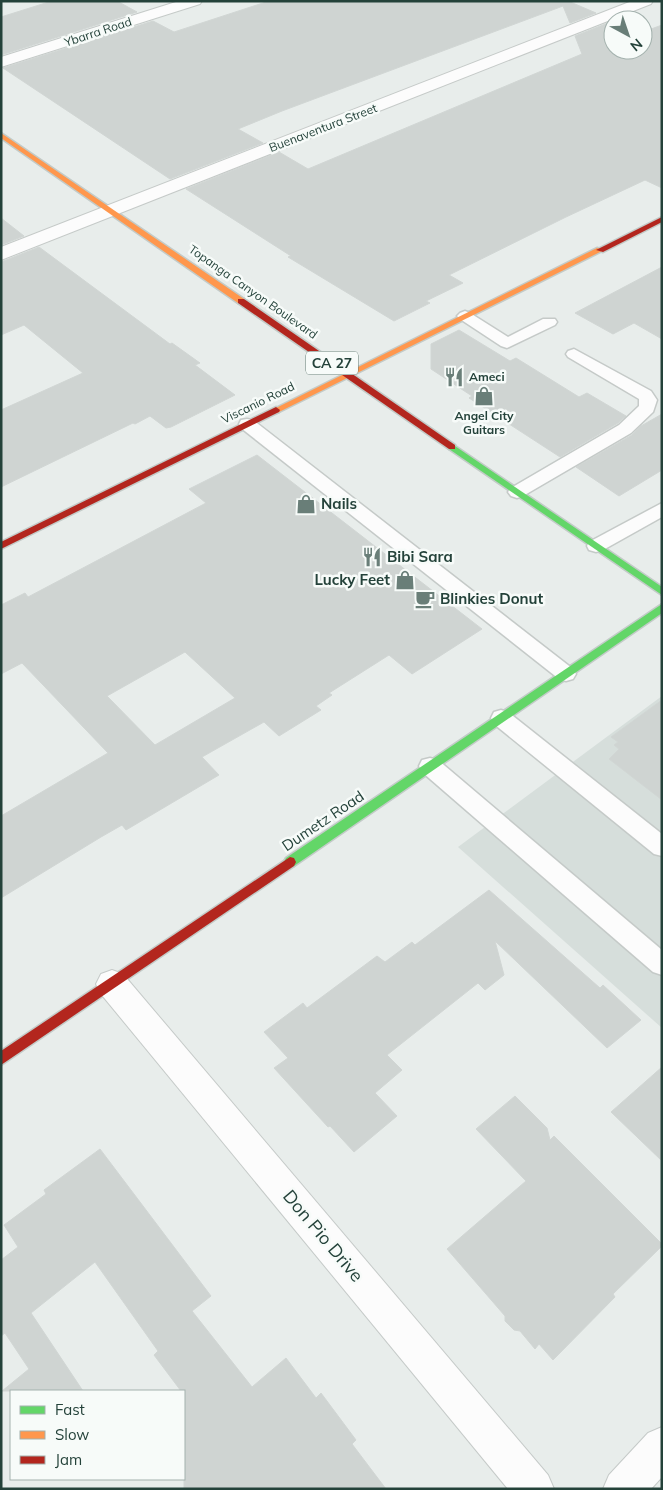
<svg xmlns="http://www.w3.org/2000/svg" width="663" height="1490" font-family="Mulish,sans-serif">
<rect width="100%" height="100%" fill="#e8edeb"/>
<path fill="#d6dedb" d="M662 696V1028L458 847Z"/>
<g fill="#cfd4d2" stroke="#d1d6d4" fill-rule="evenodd">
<path d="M52 1H117L137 12 1 55V17Z"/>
<path d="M269 1H568L596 13 570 23 563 6 282 111 238 129 263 143 170 179 3 68 153 21 174 32Z"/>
<path d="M613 21V50H643V32L662 25V188L645 180 566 217 449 275 463 283 426 301 430 303 394 321 288 257 291 256 186 189 279 152 308 169 582 54 575 36Z"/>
<path d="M1 218 24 236 1 245Z"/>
<path d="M39 247 170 344 172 343 200 363 195 365 235 395 171 427 166 428 150 416 135 424 133 423 1 487V410L83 373 24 325 1 335V262Z"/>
<path d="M662 267V339L634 323 613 334 575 313Z"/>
<path d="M459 330 510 361 516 358 579 397 587 393 626 416 618 423 560 457 469 398 472 396 431 369V344Z"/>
<path d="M662 414V470L619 496 576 467 632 435 641 426Z"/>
<path d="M257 455 482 629 412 674 389 655 329 693 332 695 316 706 321 710 279 736 264 722 202 757 219 775 126 830 122 825 101 837 1 898V816L108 753 22 663 1 674V605L25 593 28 597 206 503 189 489ZM185 652 235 698 155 745 107 696Z"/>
<path d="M662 700V800L609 759 619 749 614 745 618 742 611 737Z"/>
<path d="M489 890 600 988 603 985 641 1020 607 1048 495 941 504 975 485 990 478 983 387 1055 402 1070 375 1093 397 1116 354 1152 330 1126 328 1127 274 1068 288 1058 264 1032 303 1003 307 1008 377 956 385 962 412 942 415 945Z"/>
<path d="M662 1067V1161L611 1112Z"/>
<path d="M515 1096 547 1128 550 1140 554 1136 662 1244V1246L613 1294 615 1297 553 1360 539 1344 535 1349 520 1331 514 1330 505 1321V1316L447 1249 526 1181 476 1129Z"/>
<path d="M100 1149 211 1296 192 1311 252 1387 286 1358 316 1398 321 1393 356 1440 352 1444 386 1489H184V1391H181L154 1355 158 1351 95 1262 31 1313 83 1391H2L29 1369 5 1333 1 1336V1260L18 1247 4 1225 46 1194 44 1190Z"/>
</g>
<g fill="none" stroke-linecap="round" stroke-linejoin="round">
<defs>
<g id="lane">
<path d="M465 311 470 313 508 337 543 319H555L557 322 555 325 507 348 501 346 460 319 457 316 460 313Z"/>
<path d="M574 349 651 391 657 400 653 412 631 433 523 496 517 498 511 496 508 492 511 488 619 425 639 406V399L568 357 566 354 568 351Z"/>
<path d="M247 419 253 420 573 669 576 674 573 679 566 681 559 679 241 428 239 424 241 420Z"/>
<path d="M662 503V517L603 550 596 552 589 550 587 546 589 542Z"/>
<path d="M501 710 508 712 662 834V856L654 854 494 724 491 718 494 712Z"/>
<path d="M430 758 438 760 662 950V975L653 972 422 772 419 766 422 760Z"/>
</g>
<g id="street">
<path d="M179 1H202L200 4 1 67V57Z"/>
<path d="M632 1H653L651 4 1 260V247Z"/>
<path d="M112 970 123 974 548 1475 554 1489H508L101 994 96 984 101 974Z"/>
<path d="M662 1427V1477L651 1489H603L609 1475 648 1433Z"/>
</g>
<g id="fast">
<path d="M452 444 662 587V595L449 449V445Z"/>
<path d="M662 604V613L294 866 290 867 286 866 284 862 286 858Z"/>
</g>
<g id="slow">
<path d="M1 133 244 299V303H238L1 138Z"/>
<path d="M597 248 604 250 279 412 276 413 272 410Z"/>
</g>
<g id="jam">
<path d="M662 217V222L603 252 596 250Z"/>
<path d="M238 299H244L455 445V449H449L238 303Z"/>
<path d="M276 407 280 410 279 412 1 549V542Z"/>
<path d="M290 857 294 858 296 862 294 866 1 1065V1051Z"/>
</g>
</defs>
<use href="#lane" stroke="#c5cac8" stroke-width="3"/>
<use href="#street" stroke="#c5cac8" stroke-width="2"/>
<use href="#fast" stroke="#c3cbc8" stroke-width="3"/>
<use href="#slow" stroke="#c3cbc8" stroke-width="3"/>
<use href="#jam" stroke="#c3cbc8" stroke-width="3"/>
<use href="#lane" fill="#fcfcfc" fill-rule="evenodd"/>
<use href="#street" fill="#fcfcfc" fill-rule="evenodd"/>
<use href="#fast" fill="#63d668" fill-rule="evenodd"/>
<use href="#slow" fill="#ff974d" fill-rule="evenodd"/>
<use href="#jam" fill="#b3261e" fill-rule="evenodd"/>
</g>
<defs>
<symbol id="restaurant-bare" viewBox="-9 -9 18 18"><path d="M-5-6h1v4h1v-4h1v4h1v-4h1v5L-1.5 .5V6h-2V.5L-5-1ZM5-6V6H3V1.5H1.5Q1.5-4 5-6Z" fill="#697e78" stroke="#f7fbf9" stroke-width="2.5" paint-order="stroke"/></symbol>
<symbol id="shop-bare" viewBox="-9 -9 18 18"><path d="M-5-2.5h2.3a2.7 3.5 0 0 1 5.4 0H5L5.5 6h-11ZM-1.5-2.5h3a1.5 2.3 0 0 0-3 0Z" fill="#697e78" stroke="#f7fbf9" stroke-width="2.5" paint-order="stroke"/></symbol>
<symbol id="cafe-bare" viewBox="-9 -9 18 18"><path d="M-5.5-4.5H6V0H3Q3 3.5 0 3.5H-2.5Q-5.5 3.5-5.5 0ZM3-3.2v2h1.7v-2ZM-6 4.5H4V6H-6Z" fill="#697e78" stroke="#f7fbf9" stroke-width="2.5" paint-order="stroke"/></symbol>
</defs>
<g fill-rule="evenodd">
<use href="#restaurant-bare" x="440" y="363" width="28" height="28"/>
<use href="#shop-bare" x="470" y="382" width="28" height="28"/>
<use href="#shop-bare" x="292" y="490" width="28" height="28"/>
<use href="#restaurant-bare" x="358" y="543" width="28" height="28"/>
<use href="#shop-bare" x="391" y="566" width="28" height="28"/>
<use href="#cafe-bare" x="411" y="585" width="28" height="28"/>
</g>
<g text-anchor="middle" stroke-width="5" stroke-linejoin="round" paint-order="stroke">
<g font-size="12" fill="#24423a" stroke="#f7fbf9">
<text transform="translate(98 32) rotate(-18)" y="4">Ybarra Road</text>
<text transform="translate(323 128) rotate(-21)" y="4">Buenaventura Street</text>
<text transform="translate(253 292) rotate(35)" y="4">Topanga Canyon Boulevard</text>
<text transform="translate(258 403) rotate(-26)" y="4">Viscanio Road</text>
</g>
<g font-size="12" font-weight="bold" fill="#24423a" stroke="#f7fbf9" text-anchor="start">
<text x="469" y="381">Ameci</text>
<text x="484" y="420" text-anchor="middle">Angel City<tspan x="484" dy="14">Guitars</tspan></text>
</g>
<rect fill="#f7fbf9" stroke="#637a73" stroke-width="1" x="306" y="351.5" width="52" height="23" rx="4"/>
<g font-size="14" font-weight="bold" fill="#24423a">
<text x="332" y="368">CA 27</text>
</g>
<g font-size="15" font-weight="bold" fill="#24423a" stroke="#f7fbf9" text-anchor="start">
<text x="321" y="509">Nails</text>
<text x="387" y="562">Bibi Sara</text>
<text x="390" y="585" text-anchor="end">Lucky Feet</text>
<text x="440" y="604">Blinkies Donut</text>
</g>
<g font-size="15" fill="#24423a" stroke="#f7fbf9">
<text transform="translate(323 821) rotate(-34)" y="5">Dumetz Road</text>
</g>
<g font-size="18" fill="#24423a" stroke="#f7fbf9">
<text transform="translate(323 1236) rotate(50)" y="6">Don Pio Drive</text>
</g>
</g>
<rect width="663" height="1490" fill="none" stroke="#24423a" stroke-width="5"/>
<rect x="10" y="1390" width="175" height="90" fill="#f7fbf9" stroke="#a3b1ad"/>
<rect x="20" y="1406" width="25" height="8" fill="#63d668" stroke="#a3b1ad"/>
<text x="55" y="1415" font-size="15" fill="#24423a">Fast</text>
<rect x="20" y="1431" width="25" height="8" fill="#ff974d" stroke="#a3b1ad"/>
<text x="55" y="1440" font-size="15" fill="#24423a">Slow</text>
<rect x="20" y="1456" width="25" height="8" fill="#b3261e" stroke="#a3b1ad"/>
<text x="55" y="1465" font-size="15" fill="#24423a">Jam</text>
<g transform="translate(628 35) rotate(140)"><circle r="24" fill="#f7fbf9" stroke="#a3b1ad"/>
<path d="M0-4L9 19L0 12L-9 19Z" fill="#697e78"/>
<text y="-8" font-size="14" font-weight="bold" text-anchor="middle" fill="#24423a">N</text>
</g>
</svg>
